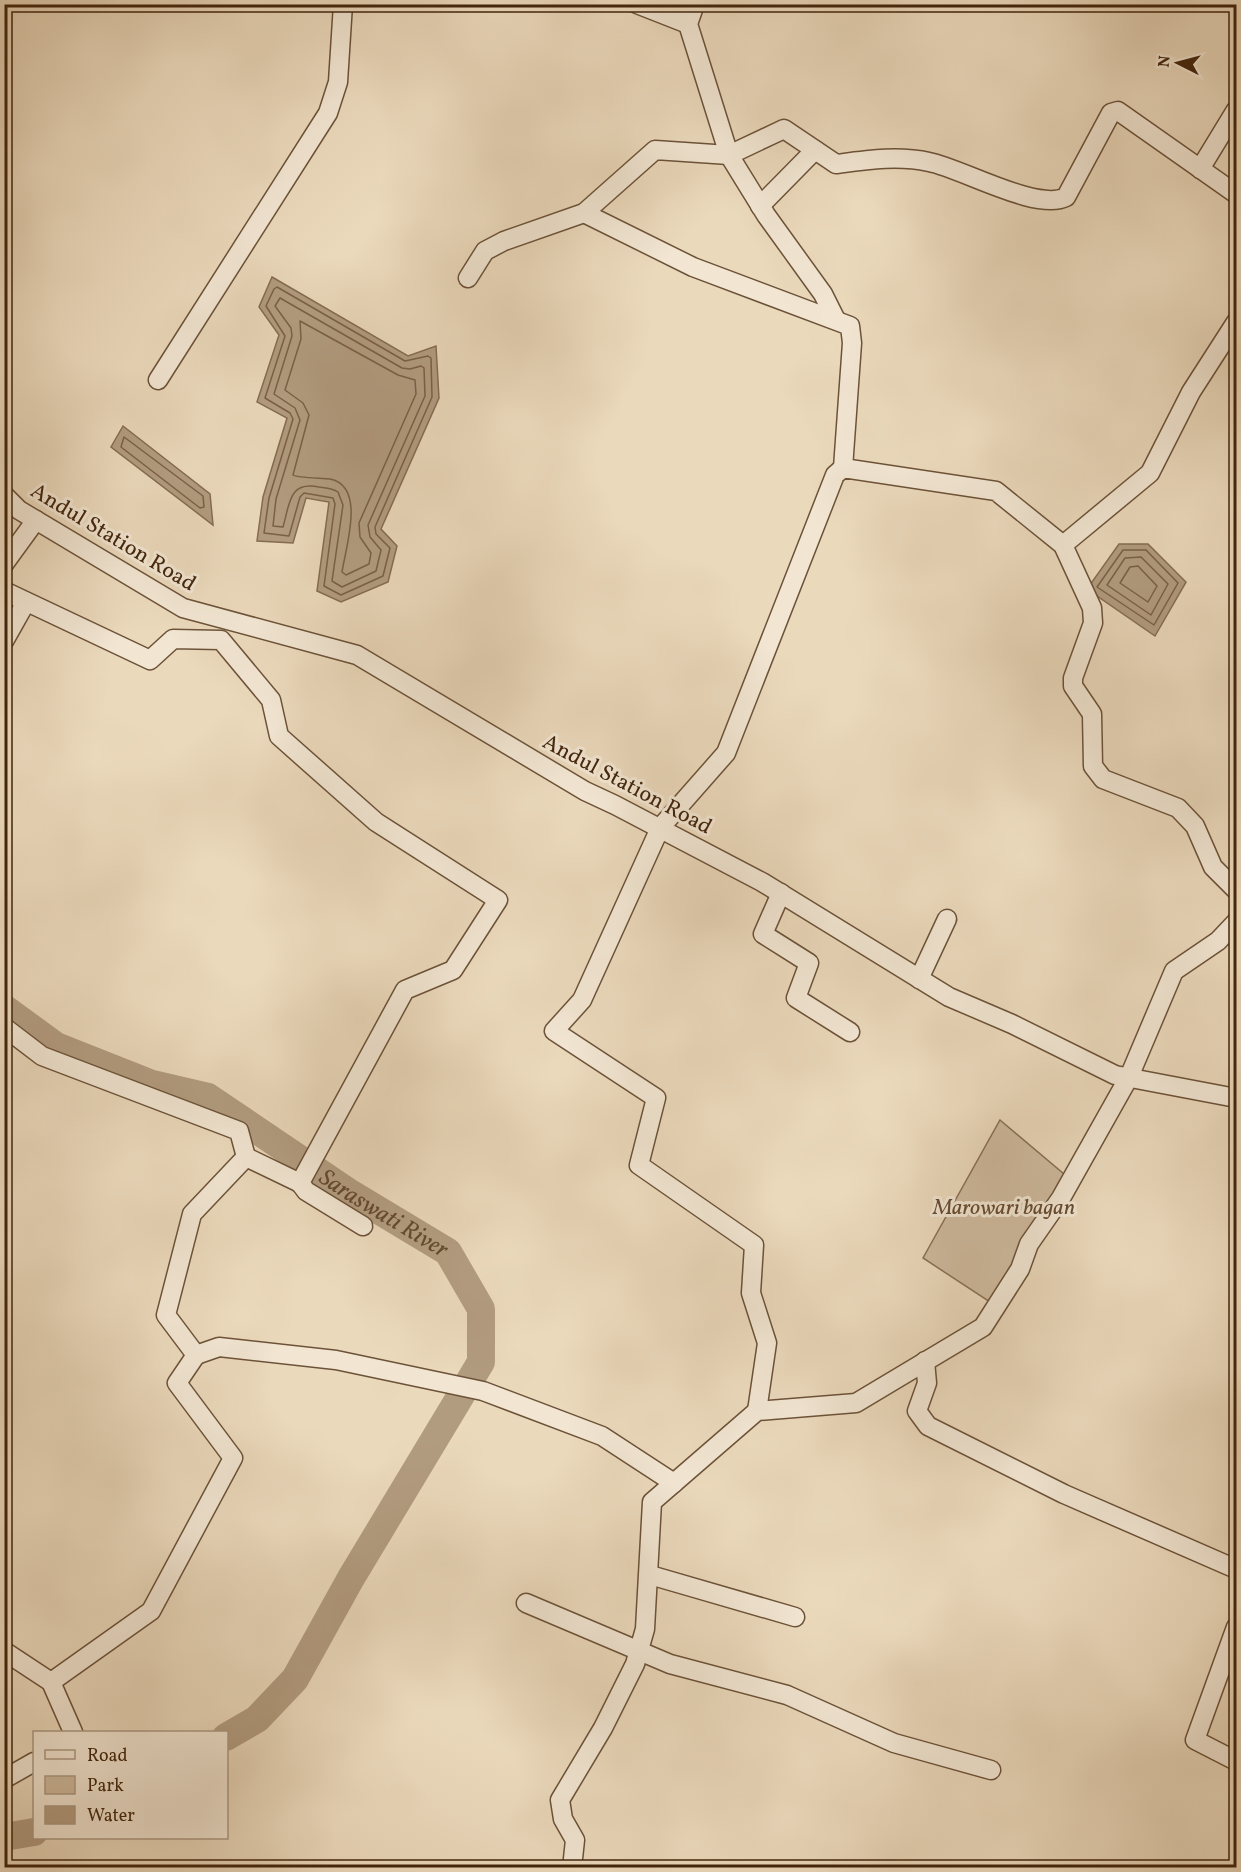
<svg xmlns="http://www.w3.org/2000/svg" width="1241" height="1872" font-family="Vollkorn,serif">
<rect width="100%" height="100%" fill="#ebd9bc"/>
<filter id="stains"><feTurbulence type="fractalNoise" baseFrequency=".00333" numOctaves="4"/><feColorMatrix values="0 0 0 0 .2 0 0 0 0 .09 0 0 0 0 .02 0 0 0 .5 -.17"/></filter>
<radialGradient id="worn" r=".72"><stop offset=".6" stop-color="#630" stop-opacity="0"/><stop offset="1" stop-color="#630" stop-opacity=".3"/></radialGradient>
<path fill="#ceba9e" stroke="#887055" stroke-width="1.5" d="M1000 1120 1071 1180 996 1306 923 1258Z"/>
<g fill="#b29c80" stroke="#856c52" stroke-width="1.5">
<path d="M272 277 408 356 436 346 439 398 381 529 397 546 388 582 341 602 317 591 329 502 306 498 293 543 257 541 263 497 287 418 257 402 279 335 259 307Z"/>
<path d="M123 426 210 494 213 525 111 447Z"/>
<path d="M1119 544H1148L1186 582 1155 636 1087 589Z"/>
</g>
<g fill="none" stroke-linecap="round" stroke-linejoin="round">
<g stroke="#7a6046" stroke-width="1.5">
<path d="M277 287 405 361 428 356 431 358 432 397 375 527 376 534 390 548 383 576 341 595 324 586 335 504 333 498 304 493 300 497 289 536 264 533 269 498 293 419 290 413 265 398 285 336 266 306 274 289Z"/>
<path d="M280 298 402 368 410 369 421 366 424 368 425 396 368 525 370 537 381 550 376 571 342 587 332 581 343 505 338 492C332 488 326 488 319 487 288 481 290 504 283 527L273 526 276 499 300 420 295 408 274 394 292 336 291 328 275 306Z"/>
<path d="M300 321 398 375 415 380 416 394 359 523 360 537 371 553 369 564 346 575 342 572C346 546 366 486 330 479 322 478 297 478 293 475L309 415 303 403 285 390 301 339Z"/>
<path d="M124 437 203 496 204 507 200 508 121 447Z"/>
<path d="M1123 550H1146L1178 583 1154 625 1097 587Z"/>
<path d="M1141 557 1168 584 1151 615 1107 585 1125 558Z"/>
<path d="M1138 566 1157 586 1148 602 1120 583 1130 567Z"/>
</g>
<g stroke="#b29c80" stroke-width="28">
<path id="s1" d="M4 1008 56 1046 152 1084 208 1097 350 1193 448 1252 481 1309V1362L351 1578 295 1679 257 1719 226 1737"/>
<path d="M4 1837 34 1832"/>
</g>
<defs>
<g id="minor">
<path d="M637 4 688 24"/>
<path d="M695 4 688 24 729 155 766 215 823 294 836 320"/>
<path d="M1200 169 1236 110"/>
<path d="M760 206 815 150"/>
<path d="M584 213 693 267 850 326 852 343 843 468"/>
<path d="M468 278 485 251 504 241 584 213 655 150 729 155 784 129 836 164C866 160 898 155 929 162 961 168 1037 212 1066 197L1111 113 1118 111 1236 194"/>
<path d="M158 380 328 113 338 82 343 4"/>
<path d="M4 495 19 510 183 608 357 655 585 791 615 805 762 882 949 997 1012 1024 1115 1075 1236 1098"/>
<path d="M1063 545 1150 473 1191 392 1236 322"/>
<path d="M4 564 36 520"/>
<path d="M4 591 150 660 173 639 221 640 271 700 279 736 376 822 498 900 453 970 405 990 300 1183 246 1157 192 1214 166 1315 196 1355 177 1383 233 1458 151 1611 51 1682"/>
<path d="M4 641 26 602"/>
<path d="M781 893 763 934 809 963 796 998 850 1032"/>
<path d="M919 979 947 919"/>
<path d="M4 1027 42 1056 239 1131 246 1157"/>
<path d="M300 1183 306 1191 363 1226"/>
<path d="M196 1355 219 1347 336 1360 483 1391 602 1436 674 1483"/>
<path d="M925 1361 927 1383 917 1411 928 1426 1064 1494 1236 1569"/>
<path d="M757 1411 767 1343 751 1293 754 1245 639 1165 656 1098 554 1031 582 1000 660 828 726 753 835 475 843 468 996 491 1063 545 1092 608 1093 623 1073 678V686L1092 714 1093 766 1103 779 1178 808 1195 826 1213 867 1236 890"/>
<path d="M650 1575 795 1617"/>
<path d="M526 1603 670 1664 787 1695 894 1743 991 1770"/>
<path d="M1236 1627 1195 1740 1236 1761"/>
<path d="M4 1651 51 1682 73 1732"/>
<path d="M4 1779 34 1762"/>
<path d="M572 1868 575 1840 563 1819 560 1800 603 1728 635 1664 645 1629 652 1502 757 1411 856 1403 983 1327 1020 1269 1029 1244 1061 1198 1129 1077 1174 971 1218 941 1236 922"/>
</g>
</defs>
<use href="#minor" stroke="#6c5238" stroke-width="21"/>
<use href="#minor" stroke="#f2e6d3" stroke-width="18"/>
</g>
<g text-anchor="middle" stroke-width="6" stroke-linejoin="round" paint-order="stroke">
<g font-size="22" fill="#42250c" stroke="#f2e6d3">
<text transform="translate(114 536) rotate(31)" y="8">Andul Station Road</text>
<text transform="translate(628 783) rotate(28)" y="8">Andul Station Road</text>
</g>
<g font-size="22" font-style="italic" fill="#654a30" stroke="#f2e6d3">
<text x="1004" y="1214">Marowari bagan</text>
</g>
<g font-size="24" font-style="italic" fill="#64492f" stroke="#f2e6d3">
<text dy="8" stroke="none"><textPath href="#s1" startOffset="436">Saraswati River</textPath></text>
</g>
</g>
<rect width="1241" height="1872" fill="none" stroke="#ebd9bc" stroke-width="24"/>
<rect x="6" y="6" width="1229" height="1860" fill="none" stroke="#42250c" stroke-width="3"/>
<rect x="12" y="12" width="1217" height="1848" fill="none" stroke="#42250c" stroke-width="1.5"/>
<rect x="33" y="1731" width="195" height="108" fill="#f2e6d3" stroke="#ac9983" stroke-width="1.5"/>
<rect x="45" y="1750" width="30" height="9" fill="#f2e6d3" stroke="#ac9983" stroke-width="1.5"/>
<text x="87" y="1761" font-size="18" fill="#42250c">Road</text>
<rect x="45" y="1776" width="30" height="18" fill="#ceba9e" stroke="#ac9983" stroke-width="1.5"/>
<text x="87" y="1791" font-size="18" fill="#42250c">Park</text>
<rect x="45" y="1806" width="30" height="18" fill="#b29c80" stroke="#ac9983" stroke-width="1.5"/>
<text x="87" y="1821" font-size="18" fill="#42250c">Water</text>
<g transform="translate(1178 63) rotate(276)" stroke="#f2e6d3" stroke-width="4.5" paint-order="stroke">
<path d="M0-4.5L10 22L0 15L-10 22Z" fill="#42250c"/>
<text y="-9" font-size="16" font-weight="bold" text-anchor="middle" fill="#42250c">N</text>
</g>
<rect width="100%" height="100%" filter="url(#stains)"/>
<rect width="100%" height="100%" fill="url(#worn)"/>
</svg>
